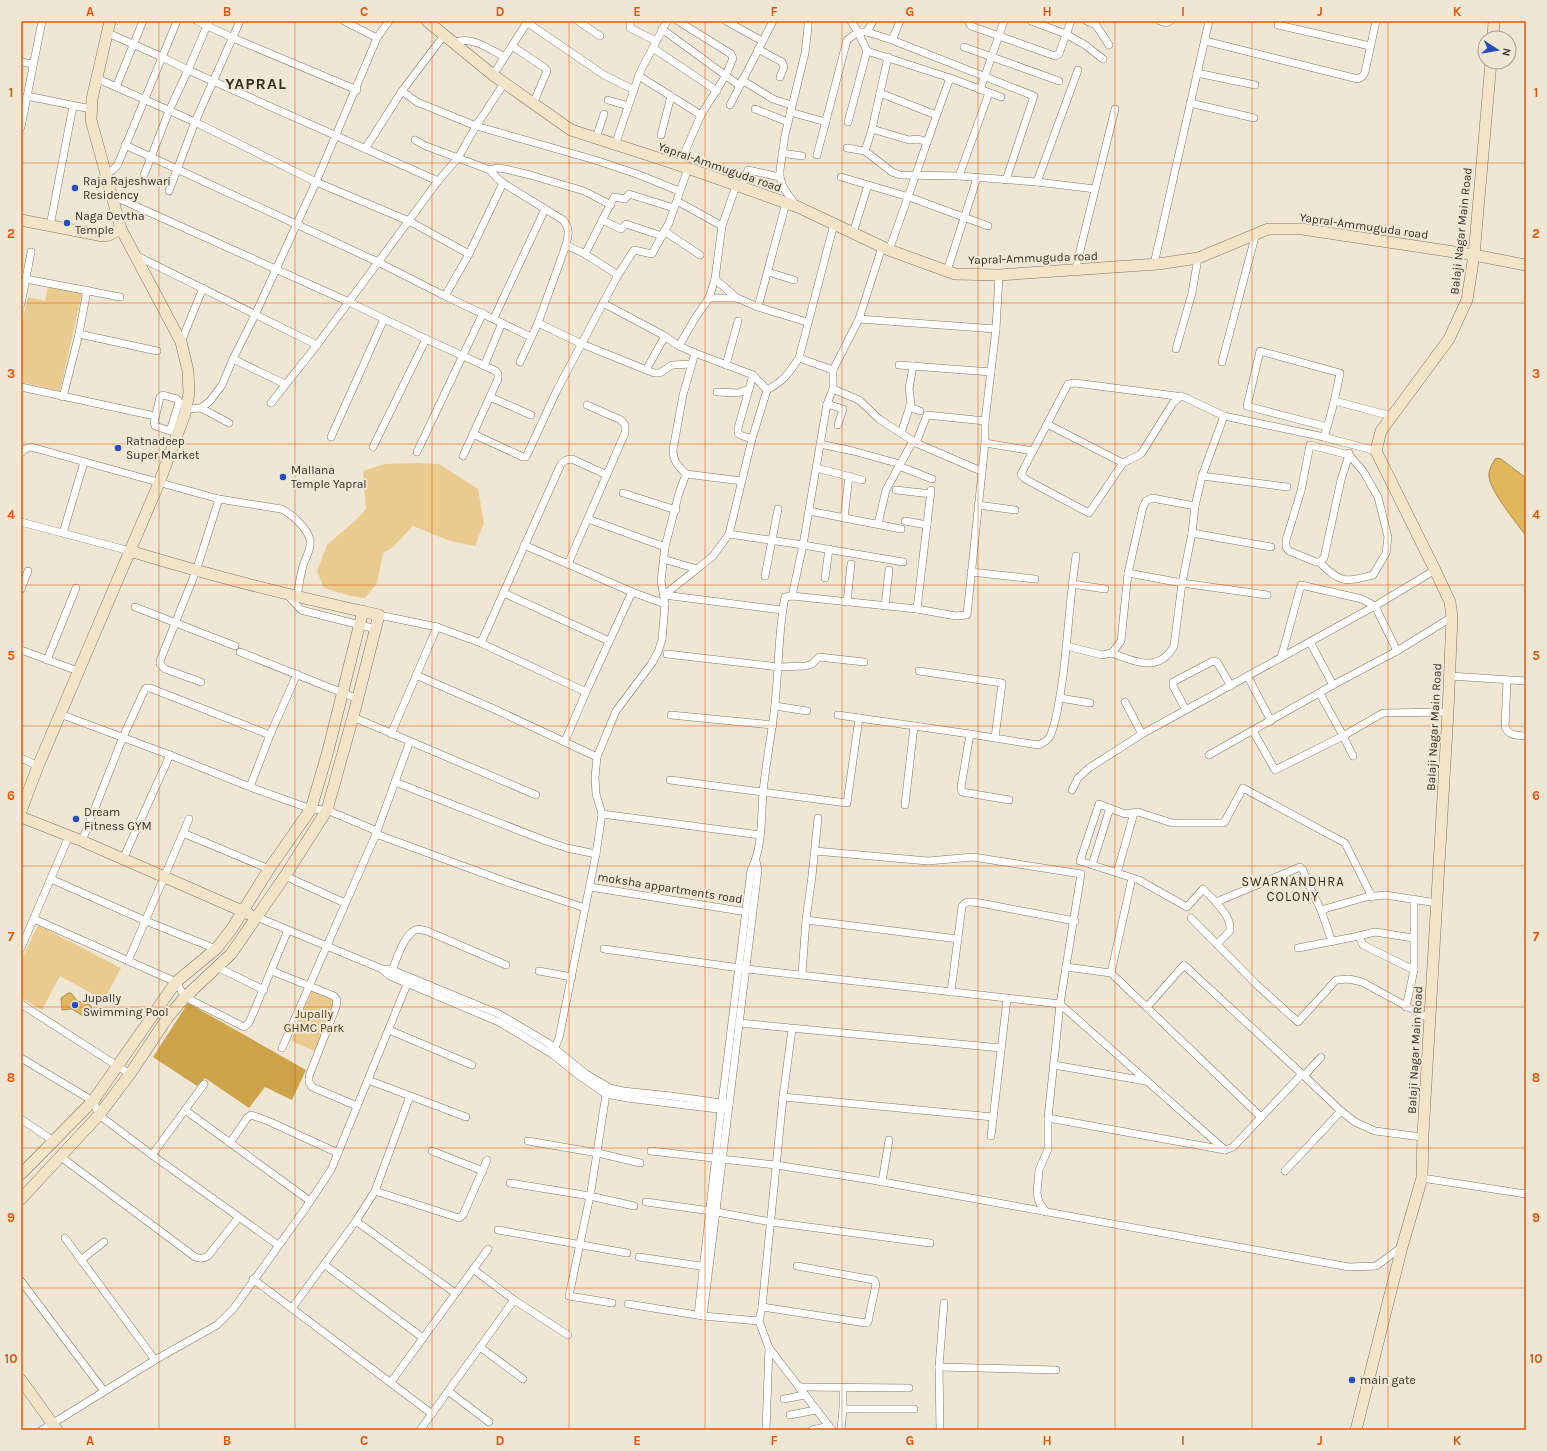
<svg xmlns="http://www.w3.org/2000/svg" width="1547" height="1451" font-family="Karla,sans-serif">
<rect width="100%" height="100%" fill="#efe6d4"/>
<g fill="#e9cb8f">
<path d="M48 286 82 293 60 391 21 382V327L28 297 45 301Z"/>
<path d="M417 463 439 464 478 489 484 523 475 546 450 541 413 526 392 548 383 553 377 583 365 598 351 596 324 588 317 571 327 545 357 519 366 509 363 471 385 464Z"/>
<path d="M38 925 121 968 104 1000 60 976 42 1010 21 998V961Z"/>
<path d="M312 990 336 1000 315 1051 291 1041Z"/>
</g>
<path fill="#cda449" d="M188 1003 306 1070 292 1100 265 1087 249 1108 205 1078 197 1086 153 1057Z"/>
<g fill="#e1b75c" stroke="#ac8e4c">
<path d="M1498 458 1501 459 1526 478V536C1517 523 1487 488 1489 474 1489 469 1493 463 1495 459Z"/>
<path d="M68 993H71L77 1001 90 1005 92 1010 89 1015 83 1016 72 1009 62 1010 61 998Z"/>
</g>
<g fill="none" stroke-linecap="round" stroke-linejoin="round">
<defs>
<g id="street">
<path d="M197 21 233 38 357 90"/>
<path d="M344 21 377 38"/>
<path d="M525 21 604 75 634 90"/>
<path d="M578 21 600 36"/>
<path d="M630 21V28L656 41"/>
<path d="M678 21 731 54 733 58 726 75 701 115 679 165"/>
<path d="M726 21 762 41"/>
<path d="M968 21 971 26 1055 56 1059 54 1071 21"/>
<path d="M1031 21 1066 34 1085 45 1103 59"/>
<path d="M1087 21 1096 25 1109 45"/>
<path d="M1160 21 1166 23 1170 21"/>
<path d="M1278 25 1370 46"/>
<path d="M662 29 740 86"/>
<path d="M867 32 873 21"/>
<path d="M108 33 162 57 188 70 438 181"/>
<path d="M892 40 900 21"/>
<path d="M1205 41 1358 79 1363 76 1365 72 1376 21"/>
<path d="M455 42C472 36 489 49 505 57"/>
<path d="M512 46 545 68 547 71 533 104"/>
<path d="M964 47 1059 81"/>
<path d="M653 48 717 91"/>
<path d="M758 49 782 62 784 67 780 77"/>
<path d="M867 51 950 78 1001 97"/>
<path d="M21 62 33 64"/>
<path d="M1197 73 1255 85"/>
<path d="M493 75 528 21"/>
<path d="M639 76 701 115"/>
<path d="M96 78 195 122 316 182 409 221 469 254"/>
<path d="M742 80 773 99 791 105"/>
<path d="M116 87 143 21"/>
<path d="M980 90 1004 21"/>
<path d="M402 91 417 102 476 126 595 160 637 174 679 191"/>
<path d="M880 93 936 115"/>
<path d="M27 96 91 109"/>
<path d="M608 100 628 106"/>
<path d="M1190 103 1254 118"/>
<path d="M730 105 773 21"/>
<path d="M755 109 788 122"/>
<path d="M790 112 826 122"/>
<path d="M848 122 867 51 858 32 851 21"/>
<path d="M21 127 42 21"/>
<path d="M872 129 909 140 918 139 927 142"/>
<path d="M661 135 671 96"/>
<path d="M596 138 604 114"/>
<path d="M415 140 426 146 490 170 497 168 505 169 530 175 584 191 611 205"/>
<path d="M125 145 378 262 445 296 531 337"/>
<path d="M615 145 640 72 667 21"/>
<path d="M847 148 865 151 892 172 900 175 959 176 1037 182 1095 189"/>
<path d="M365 149 402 91 445 34"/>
<path d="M865 151 872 129 888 57"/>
<path d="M782 153 802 156"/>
<path d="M817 155 847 40 858 32H867L892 40 1034 96 1006 180"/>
<path d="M490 170 496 177 503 183 563 220C570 229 569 233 566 245L538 323 520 362"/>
<path d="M106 174 114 169 118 164 177 21"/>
<path d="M144 175 169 111 188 70 209 21"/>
<path d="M959 176 989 93"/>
<path d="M841 177 909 197 988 226"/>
<path d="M1037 182 1078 70"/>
<path d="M742 187 748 170 780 177"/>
<path d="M169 191 195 122 240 21"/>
<path d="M111 195 349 302 426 339 496 371 498 374V379L463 456"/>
<path d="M677 201 722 226"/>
<path d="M797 207 783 187 780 177V170L785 135 805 53 808 27V21"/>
<path d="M602 220 621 229 626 224 662 236"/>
<path d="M50 226 73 106"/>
<path d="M664 231 700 255"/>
<path d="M853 233 868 185"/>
<path d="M566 245 585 254 618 275"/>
<path d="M889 250C910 193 929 135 950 78"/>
<path d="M585 254 614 197 625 199 629 194 674 208"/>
<path d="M135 255 317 345"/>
<path d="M1154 264 1209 21"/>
<path d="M947 271 977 178"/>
<path d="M1075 271 1115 109"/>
<path d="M768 272 794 280"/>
<path d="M26 279 120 297"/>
<path d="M715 279 737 298 758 307 807 322"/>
<path d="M445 296 469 254 503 183"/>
<path d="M709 298H737"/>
<path d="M603 303 663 335 679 346 695 353 753 375 767 390"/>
<path d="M21 304 31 252"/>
<path d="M758 307 786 203"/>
<path d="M494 318 545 209"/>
<path d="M859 319 996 329"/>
<path d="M538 323 582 344 654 373H660L672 365 691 364"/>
<path d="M79 334 157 351"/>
<path d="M181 342 203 288"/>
<path d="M679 346 694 320 709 298 715 279 722 226 736 186"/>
<path d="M1176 349 1192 293 1198 258"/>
<path d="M799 358 833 370"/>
<path d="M233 359 285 384"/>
<path d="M1222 362 1256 233"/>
<path d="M726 365 738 321"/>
<path d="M899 365 991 372"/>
<path d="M484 366 502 323"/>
<path d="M646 370 665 336"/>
<path d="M21 387 150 415"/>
<path d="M833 389 859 400 879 419 916 443 981 471"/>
<path d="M717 392 738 393 749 389"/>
<path d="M163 395 177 399 179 402 170 431 155 426 154 423 160 397Z"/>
<path d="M1181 396 1173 403 1141 454 1123 463 1089 513 1025 479 1021 474 1068 384 1075 383 1184 397 1224 416 1324 437 1376 451"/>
<path d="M63 397 79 334 87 290"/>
<path d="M490 397 531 415"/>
<path d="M1335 401 1391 416"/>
<path d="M271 403 317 345 438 181 458 158 476 126 505 82"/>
<path d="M827 404 843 409 838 425"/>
<path d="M909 407 920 411"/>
<path d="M201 408 229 423"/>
<path d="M187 409 201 408 210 401 222 385 233 359 255 315 316 182 377 38 389 21"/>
<path d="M1047 424 1123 463"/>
<path d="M901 433 911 403 909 389 913 366"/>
<path d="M473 434 523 457H526L557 390 618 275 634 250 652 254 669 223 688 168"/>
<path d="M331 437 384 319"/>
<path d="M1324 437C1331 416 1336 395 1340 373L1260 351 1247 406 1327 427"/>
<path d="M752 439 740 435 738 433V428L753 375"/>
<path d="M916 443 927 415 985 421"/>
<path d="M985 443 1033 451"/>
<path d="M820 444 853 451 900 464"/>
<path d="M1310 445 1349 455 1341 480 1324 558 1319 562H1316L1289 551 1286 547V540L1301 491Z"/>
<path d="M373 447 426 339"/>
<path d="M417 452 483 313"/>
<path d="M21 453 25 449 31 447 219 499 281 509C291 513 308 529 310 540 312 549 305 558 303 566 300 576 299 586 297 597"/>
<path d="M899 466 932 479"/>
<path d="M817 468 862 480"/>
<path d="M686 474 742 481"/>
<path d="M1202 476 1287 487"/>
<path d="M896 490 931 494"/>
<path d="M623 493 676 510"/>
<path d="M978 505 1015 510"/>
<path d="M809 511 901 529"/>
<path d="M844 518 849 476"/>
<path d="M588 519 665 547"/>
<path d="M905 521 927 525"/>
<path d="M21 522 130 551"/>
<path d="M878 524 886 490 913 441"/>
<path d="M63 533 84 462"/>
<path d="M1192 533 1195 506"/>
<path d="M729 534 803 545 903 562"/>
<path d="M524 545 632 592 665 604"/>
<path d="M663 559 697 569 664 595"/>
<path d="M1319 562C1342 584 1344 582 1373 575L1386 553 1388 537 1378 497 1363 471 1349 455V453"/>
<path d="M568 564 625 433V425L621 420 587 405"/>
<path d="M697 569 713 556 729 534 752 439 767 390C784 381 789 373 799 358L834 224"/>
<path d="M971 572 1035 579"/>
<path d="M1128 573 1182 583 1267 595"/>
<path d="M765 576 778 509"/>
<path d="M825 578 829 549"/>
<path d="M1072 584 1105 589"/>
<path d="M21 589 28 571"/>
<path d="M504 593 609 641"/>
<path d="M287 594 301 610 376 629"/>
<path d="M664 595 782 610"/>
<path d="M792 596 803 545 827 404 833 389V370L859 319 882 247"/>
<path d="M847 602 851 564"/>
<path d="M885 606 889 570"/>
<path d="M135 607 235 646"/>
<path d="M917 609 931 490"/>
<path d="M379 615 437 627 481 643 586 692"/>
<path d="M1310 642 1333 685"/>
<path d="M481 643 561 464 566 460 572 459 607 475"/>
<path d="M1067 646 1102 655 1112 653 1121 641 1128 573 1143 507 1146 501 1152 498 1195 506 1202 476 1224 416"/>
<path d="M21 650 78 671"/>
<path d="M240 652 358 699"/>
<path d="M1112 653C1135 662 1159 673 1174 646L1182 583 1192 533 1271 547"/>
<path d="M667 654 779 667 806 666 812 664 819 657 864 662"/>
<path d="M1281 658 1301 585 1362 599 1375 606 1397 651"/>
<path d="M47 660 76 588"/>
<path d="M919 671 1002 683 995 738"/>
<path d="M416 675 494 709 597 757"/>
<path d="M1450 676 1526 681"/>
<path d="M1248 677 1271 721"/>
<path d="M1507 681 1505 727C1509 736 1517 735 1526 736"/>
<path d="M201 682 165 669 160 664V661L196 571 219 499"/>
<path d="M1320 694 1340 730 1353 756"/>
<path d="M1060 698 1090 703"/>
<path d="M1125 702 1142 734"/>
<path d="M775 706 807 711"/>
<path d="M1186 710 1173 686V682L1213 661 1217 662 1231 686"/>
<path d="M60 714 170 755 250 787 311 809 327 810 377 831"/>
<path d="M671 715 773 725"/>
<path d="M838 715 970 734 1038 745C1044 743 1049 740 1051 734 1058 716 1060 695 1063 676 1068 636 1070 596 1076 556"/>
<path d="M353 717 536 795"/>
<path d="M1253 731 1275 770 1343 736 1383 713 1448 712"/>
<path d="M391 734 437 627"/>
<path d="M970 734 961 787 962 792 1009 800"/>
<path d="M565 741 586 692 632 592"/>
<path d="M1209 755 1333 685 1397 651 1452 617"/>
<path d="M21 758 38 766"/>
<path d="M670 780 847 803 859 718"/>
<path d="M395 782 546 841 567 848 596 854"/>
<path d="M250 787 270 735 297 674"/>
<path d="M1072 790 1078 778 1089 768 1142 734 1375 606 1435 570"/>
<path d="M905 805 914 726"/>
<path d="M602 814 760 835"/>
<path d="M183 833 269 869"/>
<path d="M376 834 504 881 585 908"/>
<path d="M82 841 123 737 144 691 146 688H150L270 735"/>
<path d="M815 851 928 861 973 857 1081 874 1060 1004 1048 1118V1149L1039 1170 1037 1193 1039 1202 1046 1212"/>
<path d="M123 859 170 755"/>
<path d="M1092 865 1110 808"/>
<path d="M1117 873 1134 813"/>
<path d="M285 876 345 903"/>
<path d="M1274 878 1300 867 1303 870 1308 883"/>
<path d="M51 879 146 921 216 949"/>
<path d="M590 887 747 912"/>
<path d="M1216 902 1203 889 1187 907 1139 880 1080 861 1099 804 1125 814 1138 812 1172 823H1224L1243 788 1345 843 1372 897"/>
<path d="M1321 910 1332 942"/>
<path d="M257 917 382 969 392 970 499 1014 548 1043 586 1074 610 1088 623 1091 671 1096 729 1104"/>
<path d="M1191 918 1257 985 1298 1022 1336 980 1349 979 1362 982 1430 1019"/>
<path d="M34 919 176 982 185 997 244 1027 249 1023 288 930"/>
<path d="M806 920 958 939"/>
<path d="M1359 936 1363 945 1414 970"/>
<path d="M1217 944 1230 931C1231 918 1223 911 1216 902L1274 878 1278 879 1308 883 1321 910 1366 897 1385 895 1437 903"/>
<path d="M21 948 69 836"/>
<path d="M1298 948 1359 936 1375 932 1413 938"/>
<path d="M604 949 747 969 1060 1004 1225 1150"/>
<path d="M128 961 189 819"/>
<path d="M217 967 264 990"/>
<path d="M1066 967 1111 973 1261 1117"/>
<path d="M382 969 390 976 499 1022 552 1054 577 1074 606 1094 627 1098 726 1110"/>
<path d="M272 971 334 996 337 1000 336 1007 309 1076V1082L312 1087 357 1106"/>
<path d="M539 971 572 977"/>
<path d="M1111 973 1132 878"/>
<path d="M391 974C396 961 404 932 418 929L427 931 506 965"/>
<path d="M802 974 806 920 812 876 818 818"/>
<path d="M951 992 962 906C967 900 973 902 980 903L1075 921"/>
<path d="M21 1004 130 1074"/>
<path d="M1147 1007 1184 965 1302 1074 1341 1111 1355 1122 1375 1131 1422 1137"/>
<path d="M1406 1007 1414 970V899"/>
<path d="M739 1023 1001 1048"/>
<path d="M792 1029 783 1097 762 1307 759 1321 769 1348 832 1430"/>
<path d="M389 1030 472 1065"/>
<path d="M282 1048 376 834 410 741"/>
<path d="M552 1054 559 1038 596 854 602 814 596 794 595 777 597 757 616 711 652 663 658 652 662 640 665 604 661 581 665 547 679 493 686 474C678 466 673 461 673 450L683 395 695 353"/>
<path d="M21 1058 93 1101 99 1115 152 1155 278 1245"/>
<path d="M1054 1065 1146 1081"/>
<path d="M1304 1076 1321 1057"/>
<path d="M368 1080 466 1117"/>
<path d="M608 1090 606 1094 591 1191 569 1296 612 1303"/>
<path d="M410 1096 375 1191 459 1218 463 1215 487 1160"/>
<path d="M783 1097 993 1117"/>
<path d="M185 1110 310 1201"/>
<path d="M1048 1118 1225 1150 1233 1147 1302 1074"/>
<path d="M21 1119 55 1142"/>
<path d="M991 1136 1007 999"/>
<path d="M528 1141 598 1153 640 1163"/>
<path d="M230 1143 247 1118 251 1115 268 1121 338 1153"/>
<path d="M432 1151 483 1171"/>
<path d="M651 1151 776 1165 872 1180 1349 1267 1376 1266 1402 1247"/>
<path d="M152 1155 204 1084"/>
<path d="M61 1157 195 1257C200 1259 203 1259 208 1256L239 1217"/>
<path d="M1285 1171 1341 1111"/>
<path d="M1422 1178 1526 1194"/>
<path d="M882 1182 889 1140"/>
<path d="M510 1183 590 1196 634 1206"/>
<path d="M646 1202 711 1211 771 1222 930 1243"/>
<path d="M356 1221 455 1293"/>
<path d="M498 1230 627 1253"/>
<path d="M65 1238 155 1360"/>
<path d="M639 1257 707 1267"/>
<path d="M81 1260 104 1242"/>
<path d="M325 1265 423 1338"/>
<path d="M473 1269 514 1300 568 1335"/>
<path d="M253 1279 432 1414"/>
<path d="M21 1281 104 1391"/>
<path d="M628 1304 703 1316 759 1321"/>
<path d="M762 1307 866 1323 868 1322 876 1284 874 1280 797 1266"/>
<path d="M292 1308 356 1221 375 1191"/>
<path d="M698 1315 721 1110 751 870C763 847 761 817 763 792 766 762 772 733 775 704 779 668 778 632 785 597L792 596 917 609 956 616 967 615 985 443V421L996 329 999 275"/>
<path d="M703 1316 758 870 756 861"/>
<path d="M480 1347 523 1379"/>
<path d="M939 1367 1056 1370"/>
<path d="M391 1382 488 1249"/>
<path d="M799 1387 909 1388"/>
<path d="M843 1388V1409H914"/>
<path d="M448 1391 489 1422"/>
<path d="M784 1399 805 1395"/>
<path d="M790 1415 816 1410"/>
<path d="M42 1430 155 1360 217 1325 234 1308 305 1209 331 1170 410 977"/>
<path d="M420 1430 514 1300"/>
<path d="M766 1430 769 1348"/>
<path d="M812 1430 829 1426"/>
<path d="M841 1430 843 1409"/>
<path d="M940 1430 939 1367 944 1303"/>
</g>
<g id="secondary">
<path d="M427 21 493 75 571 130 679 165 798 207 889 250 955 274 999 275 1158 264 1198 258 1268 229H1302L1474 255 1526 265"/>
<path d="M1493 38 1494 21"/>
<path d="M21 220 103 236 109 235 121 229"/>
<path d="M21 811 38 766 159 483 185 414 189 393 188 371 181 342 121 229 91 120 92 99 110 21"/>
<path d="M21 817 82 841 249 914"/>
<path d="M21 1174 93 1101 176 982 216 949 231 930 269 869 311 809 328 751 363 611"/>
<path d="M21 1199 99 1115 130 1074 168 1017 185 997 231 954 285 876 327 810 353 717 379 615C295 597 212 576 130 551"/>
<path d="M21 1380 57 1430"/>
<path d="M1356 1430 1402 1247 1422 1178 1423 1134 1448 712 1452 617 1450 602 1435 570 1376 451 1381 431 1449 339 1467 300 1474 255 1491 62"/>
</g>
</defs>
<use href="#street" stroke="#7e7666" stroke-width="8"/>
<use href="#secondary" stroke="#7e7666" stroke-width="12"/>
<use href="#street" stroke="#fff" stroke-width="7"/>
<use href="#secondary" stroke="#f1e4c7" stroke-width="11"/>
</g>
<path fill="none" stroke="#df570d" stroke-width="1" stroke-opacity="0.55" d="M159 21V1430M295 21V1430M432 21V1430M569 21V1430M705 21V1430M842 21V1430M978 21V1430M1115 21V1430M1252 21V1430M1388 21V1430M21 163H1526M21 303H1526M21 444H1526M21 585H1526M21 726H1526M21 866H1526M21 1007H1526M21 1148H1526M21 1288H1526"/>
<g fill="#264fbd" stroke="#efe6d4" stroke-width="1.5">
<circle cx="75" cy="188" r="4"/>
<circle cx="67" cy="223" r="4"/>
<circle cx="118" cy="448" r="4"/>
<circle cx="283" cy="477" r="4"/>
<circle cx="76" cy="819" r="4"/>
<circle cx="75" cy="1005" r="4"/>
<circle cx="1352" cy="1380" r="4"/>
</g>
<g text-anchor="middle" stroke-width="4" stroke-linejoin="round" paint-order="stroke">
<g font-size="12" fill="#322f28" stroke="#efe6d4">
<text transform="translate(720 167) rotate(19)" y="4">Yapral-Ammuguda road</text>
<text transform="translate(1364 226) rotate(8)" y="4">Yapral-Ammuguda road</text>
<text transform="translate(1461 231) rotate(-84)" y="4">Balaji Nagar Main Road</text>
<text transform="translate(1033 258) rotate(-2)" y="4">Yapral-Ammuguda road</text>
<text transform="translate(1434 727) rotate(-87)" y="4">Balaji Nagar Main Road</text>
<text transform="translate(670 888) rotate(9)" y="4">moksha appartments road</text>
<text transform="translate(1415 1050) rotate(-87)" y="4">Balaji Nagar Main Road</text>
</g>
<g font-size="12" fill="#322f28" stroke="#efe6d4" text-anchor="start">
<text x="83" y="185">Raja Rajeshwari<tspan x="83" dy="14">Residency</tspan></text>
<text x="75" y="220">Naga Devtha<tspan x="75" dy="14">Temple</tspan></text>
<text x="126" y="445">Ratnadeep<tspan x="126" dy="14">Super Market</tspan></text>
<text x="291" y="474">Mallana<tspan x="291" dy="14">Temple Yapral</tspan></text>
<text x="84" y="816">Dream<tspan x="84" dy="14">Fitness GYM</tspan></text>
<text x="83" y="1002">Jupally<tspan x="83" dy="14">Swimming Pool</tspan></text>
<text x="1360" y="1384">main gate</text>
</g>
<g font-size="12" fill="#51401a" stroke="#efe6d4">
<text x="314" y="1018">Jupally<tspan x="314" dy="14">GHMC Park</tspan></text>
</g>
<g font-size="13" letter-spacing="1" fill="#362f21" stroke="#efe6d4">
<text x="1293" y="886">SWARNANDHRA<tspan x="1293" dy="15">COLONY</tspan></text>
</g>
<g font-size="16" font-weight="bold" letter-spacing="1" fill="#362f21" stroke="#efe6d4">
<text x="256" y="89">YAPRAL</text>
</g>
</g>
<rect width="1547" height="1451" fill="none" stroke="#efe6d4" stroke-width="44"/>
<g transform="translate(1497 50) rotate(102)"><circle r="19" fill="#efe6d4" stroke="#a39d8f"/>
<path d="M0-3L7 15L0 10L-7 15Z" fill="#264fbd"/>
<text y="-6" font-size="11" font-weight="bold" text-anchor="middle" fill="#322f28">N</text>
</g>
<rect x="22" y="22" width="1503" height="1407" fill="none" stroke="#df570d" stroke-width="1.5"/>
<g font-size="13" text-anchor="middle" font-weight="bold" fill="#df570d">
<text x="90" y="16">A</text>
<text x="227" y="16">B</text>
<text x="364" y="16">C</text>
<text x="500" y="16">D</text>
<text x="637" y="16">E</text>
<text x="774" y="16">F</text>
<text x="910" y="16">G</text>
<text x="1047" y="16">H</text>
<text x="1183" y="16">I</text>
<text x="1320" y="16">J</text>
<text x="1457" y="16">K</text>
<text x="11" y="97">1</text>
<text x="1536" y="97">1</text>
<text x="11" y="238">2</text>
<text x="1536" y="238">2</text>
<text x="11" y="378">3</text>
<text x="1536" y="378">3</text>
<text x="11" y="519">4</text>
<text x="1536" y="519">4</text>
<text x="11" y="660">5</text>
<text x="1536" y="660">5</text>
<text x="11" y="800">6</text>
<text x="1536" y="800">6</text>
<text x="11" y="941">7</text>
<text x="1536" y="941">7</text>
<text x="11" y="1082">8</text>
<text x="1536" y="1082">8</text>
<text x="11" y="1222">9</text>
<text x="1536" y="1222">9</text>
<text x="11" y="1363">10</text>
<text x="1536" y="1363">10</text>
<text x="90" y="1445">A</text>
<text x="227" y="1445">B</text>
<text x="364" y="1445">C</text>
<text x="500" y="1445">D</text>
<text x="637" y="1445">E</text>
<text x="774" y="1445">F</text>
<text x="910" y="1445">G</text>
<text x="1047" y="1445">H</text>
<text x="1183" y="1445">I</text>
<text x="1320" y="1445">J</text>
<text x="1457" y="1445">K</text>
</g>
</svg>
